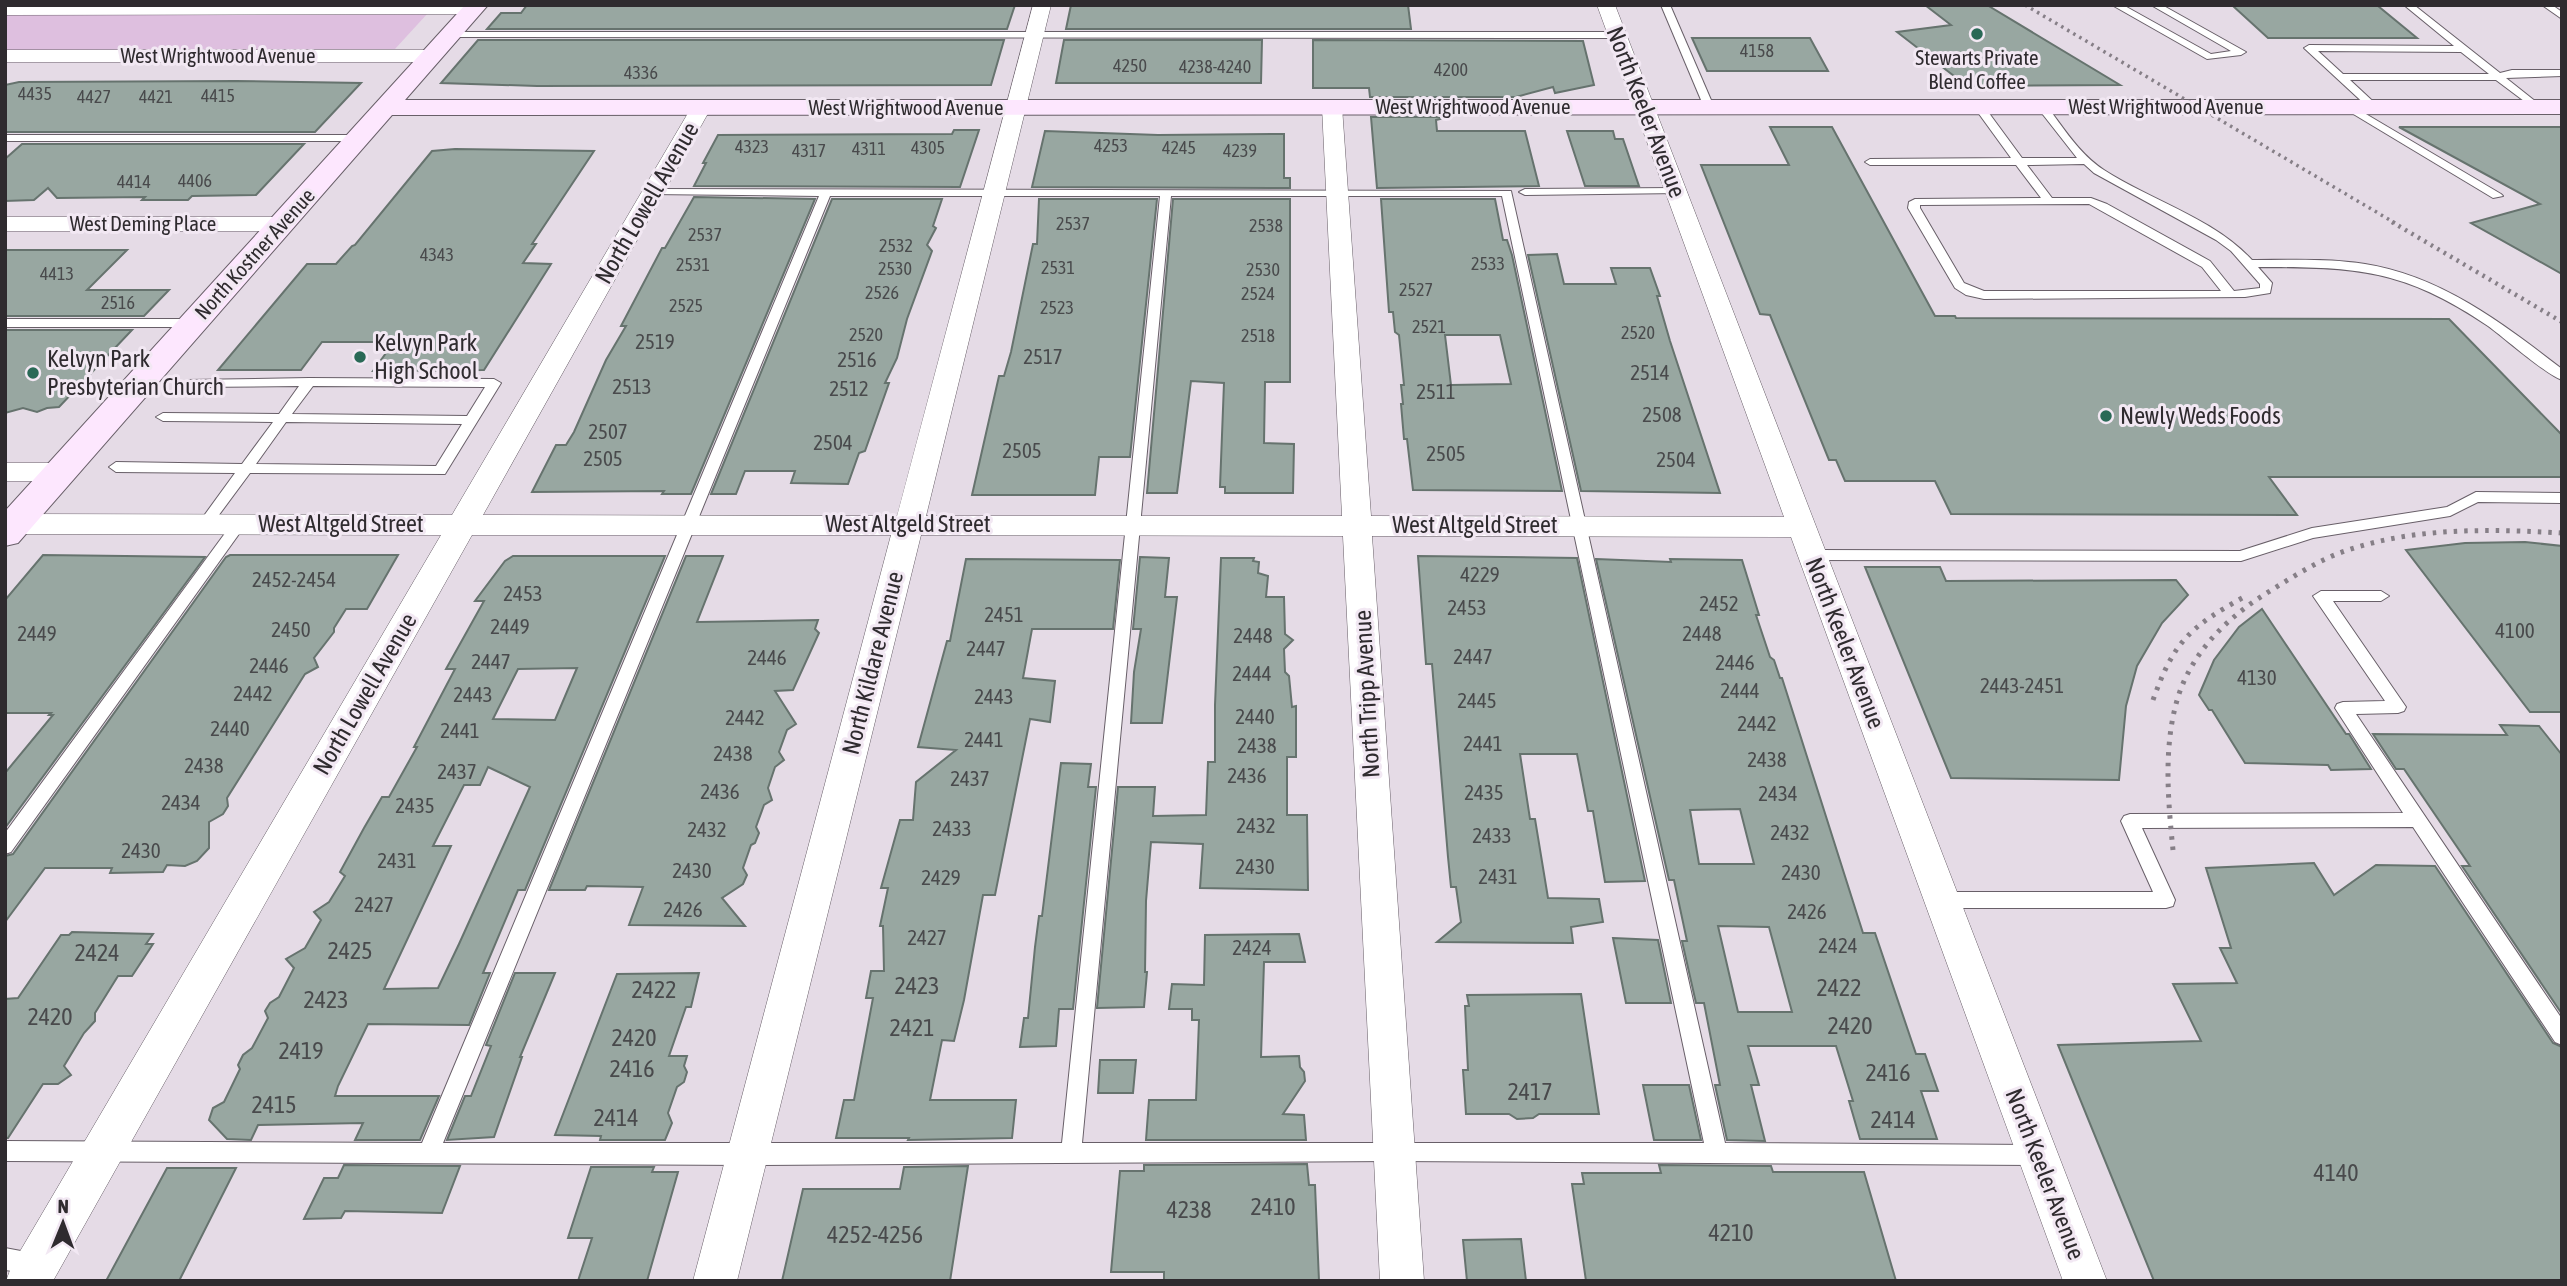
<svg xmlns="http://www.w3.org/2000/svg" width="2567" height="1286" font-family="'Asap Condensed',sans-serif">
<rect width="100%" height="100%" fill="#e5dbe6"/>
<path fill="#debfdf" d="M428 13 395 49 5 50V14Z"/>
<g fill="#98a7a1" stroke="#66736e" stroke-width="2" fill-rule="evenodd">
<path d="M527 5H1015L1007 29H487L501 13H521Z"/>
<path d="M1071 5H1408L1411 29H1066Z"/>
<path d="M1925 5H1987L2120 85 1967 86 1897 32 1951 25Z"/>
<path d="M2233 6H2378L2417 38H2268Z"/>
<path d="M1692 38H1810L1828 71H1707Z"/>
<path d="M478 40H1004L991 85 537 86 441 83Z"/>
<path d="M1064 40H1262L1261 83H1056Z"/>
<path d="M1313 40 1583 41 1594 85 1555 93 1553 87 1516 97H1370L1369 88H1313Z"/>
<path d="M236 81 361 83 315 132H5V85L19 82Z"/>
<path d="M1371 117H1448L1436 120 1437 131H1525L1539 186 1377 188Z"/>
<path d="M1770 127H1832L1935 316H1955L1956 318 2449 319 2562 435V477H2269L2297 515 1951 514 1935 481H1845L1836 460H1829L1770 315 1760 314 1701 165H1789Z"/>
<path d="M2399 127H2562V274L2471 223 2540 204Z"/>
<path d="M954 130H979L960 187 694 186 706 163H703L718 135 952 134Z"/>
<path d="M1045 131 1158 135 1284 134V178H1290V188L1032 187Z"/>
<path d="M1567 131H1613L1615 139H1623L1639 186H1585Z"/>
<path d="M22 144H304L256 195 192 196 188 200H142L145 197 57 198 48 188 34 200 5 201V159Z"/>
<path d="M455 149 594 151 532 244H536L523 263 551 264 484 370 373 371 394 342H322L301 370H218L307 264H336L352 246 355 245 432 151Z"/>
<path d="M694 197 815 199 691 494H662L664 491 532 492 556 445H566L574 432 606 360 626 326H621L662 248H665Z"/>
<path d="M832 199H942L933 226 936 228 927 245 932 251 907 319 897 358 885 383H889L865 451 859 453 848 484 791 483 795 471H745L736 494H711Z"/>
<path d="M1039 199H1157L1130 457H1099L1095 495H972L999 376H1004L1011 352 1033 244H1037Z"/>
<path d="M1173 199H1290V382H1265L1264 443 1294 444 1293 493H1225V487H1220L1224 383 1191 381 1177 493H1147Z"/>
<path d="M1381 199H1495L1503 240H1507L1512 255 1562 491 1413 490 1407 439H1404L1401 404H1403L1401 385H1404L1399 335 1395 332 1393 312H1389ZM1445 335H1500L1511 384 1451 385Z"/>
<path d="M5 250H127L87 290H169L144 316H5Z"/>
<path d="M1557 254 1564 284H1616L1611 268H1650L1660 296H1657L1670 341 1720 493 1581 491 1528 255Z"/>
<path d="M5 330H132L59 407 47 408 37 412 23 408 5 413Z"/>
<path d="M2525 542 2562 546V712H2530L2406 550 2465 543Z"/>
<path d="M43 555 205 557 5 828V773L53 715H49L51 713H5V600Z"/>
<path d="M230 555H398L367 609H346L334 628V632L314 658 318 667 305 674 227 798 228 806 223 814 209 822V848L197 861 185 866 167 865 163 872 110 873 112 868H45L5 922V856L13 854 226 557Z"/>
<path d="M513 556H665L525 890H518L483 973H490L469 1025 368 1024 338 1086 335 1096H439L420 1140H355L363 1123 258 1125 251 1140 227 1139 209 1120 213 1108 224 1102 240 1069 238 1065 243 1055 252 1048 268 1018 265 1011 270 1003 279 997 294 968 286 959 305 948 321 920 314 912 329 902 345 876 340 872 364 828 382 797H389L417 747H414L455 669H446L484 601H475L505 561ZM577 668 555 720 493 719 518 669ZM488 767 530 787 459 944 438 988 384 989 451 846H433L464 785H480Z"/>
<path d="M686 556H723L697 622 818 620 815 629 819 633 793 690 775 691 796 724 787 730 779 752 784 760 775 767 768 788 772 800 764 805 756 827 759 833 755 843 751 845 743 868 747 875 743 884 722 898 745 926 629 925 643 887 587 886 585 890H549Z"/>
<path d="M1418 556 1577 558 1645 881 1605 882 1593 811H1588L1577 754H1520L1530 819H1535L1548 898 1599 899 1603 922 1571 927 1573 943 1437 942 1461 922 1456 887H1451L1448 857 1432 664H1426Z"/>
<path d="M1140 557 1169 558 1165 597H1177L1162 723H1131L1134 672 1141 629H1133Z"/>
<path d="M1221 558H1254L1253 561 1259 562 1258 573 1268 576 1266 597H1284L1285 634 1293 640 1284 649 1285 672 1289 676 1292 707 1296 706V757H1287V815H1307L1308 890 1200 888 1203 844 1151 842 1146 901 1145 972H1147L1144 1007 1097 1008 1118 787H1155L1153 816 1206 815 1208 762H1215V705Z"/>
<path d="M966 559 1120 560 1113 629H1032L1023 678 1055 681 1050 722 1030 719 995 895H983L964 1000 954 1041 942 1040 930 1100H1016L1012 1138 908 1140 909 1138H836L844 1100H854L873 998H866L871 971H884L883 926H880L888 888H881L900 820H913L916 782 956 750 918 747 947 641H950Z"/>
<path d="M1596 559 1671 562 1670 559 1742 560 1759 615H1756L1770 657 1774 660 1780 678H1782L1863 933H1875L1916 1054H1925L1938 1091H1921L1937 1139H1860L1849 1101H1853L1836 1046H1748L1759 1085H1751L1765 1141 1727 1140 1715 1085H1720L1704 1003H1696L1682 941H1687L1674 880H1669ZM1740 809 1754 864H1699L1690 810ZM1718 926 1769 927 1792 1012H1738Z"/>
<path d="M1865 567H1940L1946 581 2176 580 2188 595 2162 623 2137 666 2126 706 2119 780 1951 778Z"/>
<path d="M2262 609 2346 734H2349L2371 769 2331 770 2328 765 2245 763 2212 710H2209L2199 695 2214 660 2239 627Z"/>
<path d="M2500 725 2539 726 2562 755V1014L2462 866H2470L2404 769H2396L2373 734 2507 735Z"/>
<path d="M1061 763 1091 764 1088 787H1096L1073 1009H1059L1056 1046 1020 1047 1024 1018H1028L1035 947 1039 916H1042Z"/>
<path d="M2314 863 2334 895 2376 865 2435 866 2553 1043 2562 1047V1281H2154L2058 1045 2201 1041 2173 984 2237 983 2220 948H2231L2206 868Z"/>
<path d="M72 932 153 934 146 944H153L132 976H118L95 1013V1021L84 1033 64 1066 71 1075 58 1084H43L8 1138H5V999L18 998 61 935H69Z"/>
<path d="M1299 934 1305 962H1264L1261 1057 1299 1056 1300 1067 1304 1072 1305 1081 1283 1114 1304 1115 1306 1140H1146L1149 1100H1196L1199 1020H1192V1009H1169L1172 984 1204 985 1205 935Z"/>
<path d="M1613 938 1658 940 1671 1003H1626Z"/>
<path d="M515 973H555L520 1057H522L494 1137 447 1140 465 1096H471L491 1046 486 1045Z"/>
<path d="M699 973 691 1007H686L669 1056H687L684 1066 687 1072 684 1082 677 1087 668 1113 672 1123 665 1140H600L601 1136 555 1135 617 974Z"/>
<path d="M1581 994 1599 1114H1539L1533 1118 1517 1119 1509 1114H1466L1463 1070H1468L1465 1006H1469L1467 995Z"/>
<path d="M1100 1060H1136L1133 1093H1098Z"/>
<path d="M1643 1085H1689L1701 1140H1654Z"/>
<path d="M1307 1164 1309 1185H1315L1319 1281H1164V1272H1111L1120 1171H1144V1165Z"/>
<path d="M344 1165 460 1166 442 1213 345 1211 341 1218 304 1219 324 1178H338Z"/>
<path d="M1659 1165 1771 1166 1773 1172H1864L1896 1281H1586L1572 1184H1584L1582 1173H1661Z"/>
<path d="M968 1166 950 1281H782L803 1189H900L904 1167Z"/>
<path d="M591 1167H654L652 1172H678L647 1281H578L592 1238H568Z"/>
<path d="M167 1168H236L179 1281H106Z"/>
<path d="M1521 1239 1526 1281H1467L1463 1240Z"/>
</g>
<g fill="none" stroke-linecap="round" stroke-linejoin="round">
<defs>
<g id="lane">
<path d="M1661 5H1670L1714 107 1713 109 1704 107Z"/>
<path d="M2112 5H2123L2211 54 2231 51 2151 5H2162L2246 52 2241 55 2207 59Z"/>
<path d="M2404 5H2414L2500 73 2512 70H2562V76L2506 78 2540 105 2541 107 2536 110 2496 80H2350L2379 107 2370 109 2304 48 2309 45 2454 46ZM2318 51 2461 52 2489 74H2343Z"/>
<path d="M2542 5H2552L2562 12V19Z"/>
<path d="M451 32H1617L1622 35 1617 38 448 37V33Z"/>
<path d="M1979 104 1983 105 2022 158H2077L2037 107 2046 105C2063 127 2079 154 2104 170 2152 201 2213 218 2252 260 2289 260 2328 258 2365 264 2441 276 2502 323 2562 369V380C2545 374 2506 339 2488 326 2404 269 2356 267 2258 267L2272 283 2270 293 2245 297 1984 299 1966 295 1955 288 1908 208 1909 202 1915 199 2041 198 2016 165H1870L1865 162 1870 159 2011 158 1974 107ZM2084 164 2094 173 2216 240 2231 251 2260 284V288L2234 291 2210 261 2107 204 2091 198H2052L2027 165ZM2089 204 2202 267 2221 291H1984L1964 283 1920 208V205Z"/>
<path d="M2349 104 2501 194 2503 196 2493 198 2345 109 2344 107Z"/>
<path d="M5 135H358L363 138 358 141H5Z"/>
<path d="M1676 188 1680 189V193L1525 195 1519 192 1525 189Z"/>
<path d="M653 189 1511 191 1725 1143 2036 1145 2043 1148 2047 1155 2043 1162 2036 1165 1394 1161 747 1165 5 1161V1141L422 1143 819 196 649 194 647 192ZM830 196H1160L1062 1143H443ZM1171 196H1502L1704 1143H1082Z"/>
<path d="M5 319H194L200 323 194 327H5Z"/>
<path d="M309 378 494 379 501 383 445 474 250 473 210 527 205 529 198 524 235 473 116 472 109 467 116 462 242 464 273 422 163 421 156 417 163 413 279 414 299 386 193 387 186 383 188 380ZM313 386 485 387 467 416 292 414ZM286 422 462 424 436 466 256 464Z"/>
<path d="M2476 492 2562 493V503L2478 502 2450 516 2313 538 2241 561 1812 560 1805 555 1812 550 2240 551 2312 528 2447 507Z"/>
<path d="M239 519 246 524 244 527 11 852 5 854V833L234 521Z"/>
<path d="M2321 591H2381L2389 596 2381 601H2333L2406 707 2404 711 2398 713 2356 714 2562 1019V1045L2555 1042 2413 827 2142 828 2175 900 2173 906 2166 908H1942L1935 906 1933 900 1935 894 1942 892H2153L2121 821 2124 816 2130 814 2403 813 2335 708 2337 704 2343 702 2385 701 2313 596Z"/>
<path d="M5 1248 42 1255 45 1263 42 1271 34 1274 5 1270Z"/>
</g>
<g id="street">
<path d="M5 5H481L483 8 474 14 5 15Z"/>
<path d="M1033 5H1051L926 516H1342L1322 107 1325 103H1339L1342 107 1371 516 1784 517 1597 5H1615L2107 1281H2063L1791 537 1372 536 1424 1281H1380L1343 536 921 535 737 1281H693L891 535H472L53 1281H6L12 1265 441 535 14 534 5 531V517L14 514 452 515 691 108 694 104H708L711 108 483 515 897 516Z"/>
<path d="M5 50H431L441 56 431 62H5Z"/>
<path d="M5 217H281L289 219 292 224 289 229 281 231H5Z"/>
<path d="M5 463H60L70 466 74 472 70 478 60 481H5Z"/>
</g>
<path id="secondary" d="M465 5H488L405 100H2562V114L392 115 18 543 5 546V511Z"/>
</defs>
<use href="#lane" stroke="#685f68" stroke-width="2"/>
<use href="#street" stroke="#685f68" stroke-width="1"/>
<use href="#secondary" stroke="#685f68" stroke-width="2"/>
<use href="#lane" fill="#fff" fill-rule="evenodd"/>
<use href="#street" fill="#fff" fill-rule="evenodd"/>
<use href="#secondary" fill="#fde7fe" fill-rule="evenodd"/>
<path stroke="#867f87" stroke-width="3.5" stroke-dasharray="2.5 4.5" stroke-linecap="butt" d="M2025 5 2395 223"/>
<path stroke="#867f87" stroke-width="4.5" stroke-dasharray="2.5 5" stroke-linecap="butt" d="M2392 222 2562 322"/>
<g stroke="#867f87" stroke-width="5" stroke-dasharray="3.5 7" stroke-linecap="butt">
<path d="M2153 700C2174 641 2190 627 2244 597"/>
<path d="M2173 850C2168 800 2163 746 2178 697 2193 650 2229 616 2270 591 2294 576 2319 560 2345 551 2414 527 2490 529 2562 533"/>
</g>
</g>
<g fill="#296956" stroke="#f2e8f3" stroke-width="2.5">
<circle cx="1977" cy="34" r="7"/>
<circle cx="360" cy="357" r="7"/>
<circle cx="33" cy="373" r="7"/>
<circle cx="2106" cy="416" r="7"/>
</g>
<g text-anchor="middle" stroke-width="6" stroke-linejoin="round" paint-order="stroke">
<g font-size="18" fill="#494a4c">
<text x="1757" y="57">4158</text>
<text x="1130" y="72">4250</text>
<text x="1215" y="73">4238-4240</text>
<text x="1451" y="76">4200</text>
<text x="641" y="79">4336</text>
<text x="35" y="100">4435</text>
<text x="218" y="102">4415</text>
<text x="94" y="103">4427</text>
<text x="156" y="103">4421</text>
<text x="1111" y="152">4253</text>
<text x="752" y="153">4323</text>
<text x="928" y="154">4305</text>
<text x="1179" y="154">4245</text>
<text x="869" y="155">4311</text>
<text x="809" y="157">4317</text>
<text x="1240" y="157">4239</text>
<text x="195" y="187">4406</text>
<text x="134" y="188">4414</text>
<text x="1073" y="230">2537</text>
<text x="1266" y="232">2538</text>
<text x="705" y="241">2537</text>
<text x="896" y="252">2532</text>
<text x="437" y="261">4343</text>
<text x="1488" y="270">2533</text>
<text x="693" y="271">2531</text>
<text x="1058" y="274">2531</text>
<text x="895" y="275">2530</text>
<text x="1263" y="276">2530</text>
<text x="57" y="280">4413</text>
<text x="1416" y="296">2527</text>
<text x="882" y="299">2526</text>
<text x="1258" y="300">2524</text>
<text x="118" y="309">2516</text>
<text x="686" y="312">2525</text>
<text x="1057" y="314">2523</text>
<text x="1429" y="333">2521</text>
<text x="1638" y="339">2520</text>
<text x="866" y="341">2520</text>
<text x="1258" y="342">2518</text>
</g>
<g font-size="21" fill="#2f2b2f" stroke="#f2e8f3">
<text x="218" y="63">West Wrightwood Avenue</text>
<text x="1473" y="114">West Wrightwood Avenue</text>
<text x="2166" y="114">West Wrightwood Avenue</text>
<text x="906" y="115">West Wrightwood Avenue</text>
<text x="143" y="231">West Deming Place</text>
<text transform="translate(255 254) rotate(-48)" y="7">North Kostner Avenue</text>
</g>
<g font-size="21" fill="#2f2b2f" stroke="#f2e8f3">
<text x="1977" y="65">Stewarts Private<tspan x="1977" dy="24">Blend Coffee</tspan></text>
</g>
<g font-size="21" fill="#494a4c">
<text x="655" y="349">2519</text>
<text x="1043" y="364">2517</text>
<text x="857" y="367">2516</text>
<text x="1650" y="380">2514</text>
<text x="632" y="394">2513</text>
<text x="849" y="396">2512</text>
<text x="1436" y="399">2511</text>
<text x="1662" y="422">2508</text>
<text x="608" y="439">2507</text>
<text x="833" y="450">2504</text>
<text x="1022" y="458">2505</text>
<text x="1446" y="461">2505</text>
<text x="603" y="466">2505</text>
<text x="1676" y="467">2504</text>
<text x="1480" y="582">4229</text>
<text x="294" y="587">2452-2454</text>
<text x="523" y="601">2453</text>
<text x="1719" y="611">2452</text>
<text x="1467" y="615">2453</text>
<text x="1004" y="622">2451</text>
<text x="510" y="634">2449</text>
<text x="291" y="637">2450</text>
<text x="2515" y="638">4100</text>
<text x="37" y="641">2449</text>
<text x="1702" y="641">2448</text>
<text x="1253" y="643">2448</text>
<text x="986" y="656">2447</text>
<text x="1473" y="664">2447</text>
<text x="767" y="665">2446</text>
<text x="491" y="669">2447</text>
<text x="1735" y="670">2446</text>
<text x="269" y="673">2446</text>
<text x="1252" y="681">2444</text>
<text x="2257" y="685">4130</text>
<text x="2022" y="693">2443-2451</text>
<text x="1740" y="698">2444</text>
<text x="253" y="701">2442</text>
<text x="473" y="702">2443</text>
<text x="994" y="704">2443</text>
<text x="1477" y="708">2445</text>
<text x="1255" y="724">2440</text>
<text x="745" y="725">2442</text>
<text x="1757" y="731">2442</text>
<text x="230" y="736">2440</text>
<text x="460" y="738">2441</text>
<text x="984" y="747">2441</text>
<text x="1483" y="751">2441</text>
<text x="1257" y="753">2438</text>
<text x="733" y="761">2438</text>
<text x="1767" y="767">2438</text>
<text x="204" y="773">2438</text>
<text x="457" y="779">2437</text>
<text x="1247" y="783">2436</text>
<text x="970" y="786">2437</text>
<text x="720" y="799">2436</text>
<text x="1484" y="800">2435</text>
<text x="1778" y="801">2434</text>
<text x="181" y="810">2434</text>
<text x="415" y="813">2435</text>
<text x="1256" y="833">2432</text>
<text x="952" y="836">2433</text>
<text x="707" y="837">2432</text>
<text x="1790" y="840">2432</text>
<text x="1492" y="843">2433</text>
<text x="141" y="858">2430</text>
<text x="397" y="868">2431</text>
<text x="1255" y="874">2430</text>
<text x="692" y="878">2430</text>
<text x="1801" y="880">2430</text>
<text x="1498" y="884">2431</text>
<text x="941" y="885">2429</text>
<text x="374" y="912">2427</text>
<text x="683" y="917">2426</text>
<text x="1807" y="919">2426</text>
<text x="927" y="945">2427</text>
<text x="1838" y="953">2424</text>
<text x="1252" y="955">2424</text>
</g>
<g font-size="24" fill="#2f2b2f" stroke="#f2e8f3">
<text transform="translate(1646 112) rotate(69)" y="8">North Keeler Avenue</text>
<text transform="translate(647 203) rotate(-60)" y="8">North Lowell Avenue</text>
<text x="341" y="532">West Altgeld Street</text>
<text x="908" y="532">West Altgeld Street</text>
<text x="1475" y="533">West Altgeld Street</text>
<text transform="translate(1845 643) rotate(69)" y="8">North Keeler Avenue</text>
<text transform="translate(873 663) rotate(-76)" y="8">North Kildare Avenue</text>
<text transform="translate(365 694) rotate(-60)" y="8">North Lowell Avenue</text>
<text transform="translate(1367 694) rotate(-93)" y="8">North Tripp Avenue</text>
<text transform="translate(2045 1174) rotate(69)" y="8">North Keeler Avenue</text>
</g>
<g font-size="24" fill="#2f2b2f" stroke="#f2e8f3" text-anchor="start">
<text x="374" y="351">Kelvyn Park<tspan x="374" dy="28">High School</tspan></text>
<text x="47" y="367">Kelvyn Park<tspan x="47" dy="28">Presbyterian Church</tspan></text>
<text x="2120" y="424">Newly Weds Foods</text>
</g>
<g font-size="24" fill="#494a4c">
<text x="350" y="959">2425</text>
<text x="97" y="961">2424</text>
<text x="917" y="994">2423</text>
<text x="1839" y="996">2422</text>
<text x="654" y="998">2422</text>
<text x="326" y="1008">2423</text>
<text x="50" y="1025">2420</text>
<text x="1850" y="1034">2420</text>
<text x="912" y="1036">2421</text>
<text x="634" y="1046">2420</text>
<text x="301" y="1059">2419</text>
<text x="632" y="1077">2416</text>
<text x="1888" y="1081">2416</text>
<text x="1530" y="1100">2417</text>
<text x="274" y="1113">2415</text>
<text x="616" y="1126">2414</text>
<text x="1893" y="1128">2414</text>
<text x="2336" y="1181">4140</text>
<text x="1273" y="1215">2410</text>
<text x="1189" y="1218">4238</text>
<text x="1731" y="1241">4210</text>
<text x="875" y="1243">4252-4256</text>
</g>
</g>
<rect width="2567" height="1286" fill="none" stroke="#2f2b2f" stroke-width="14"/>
<g transform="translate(63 1223) rotate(1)" stroke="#f2e8f3" stroke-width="5" paint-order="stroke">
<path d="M0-5L12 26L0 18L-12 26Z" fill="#2f2b2f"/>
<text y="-10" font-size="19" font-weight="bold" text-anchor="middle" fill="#2f2b2f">N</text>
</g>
</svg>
